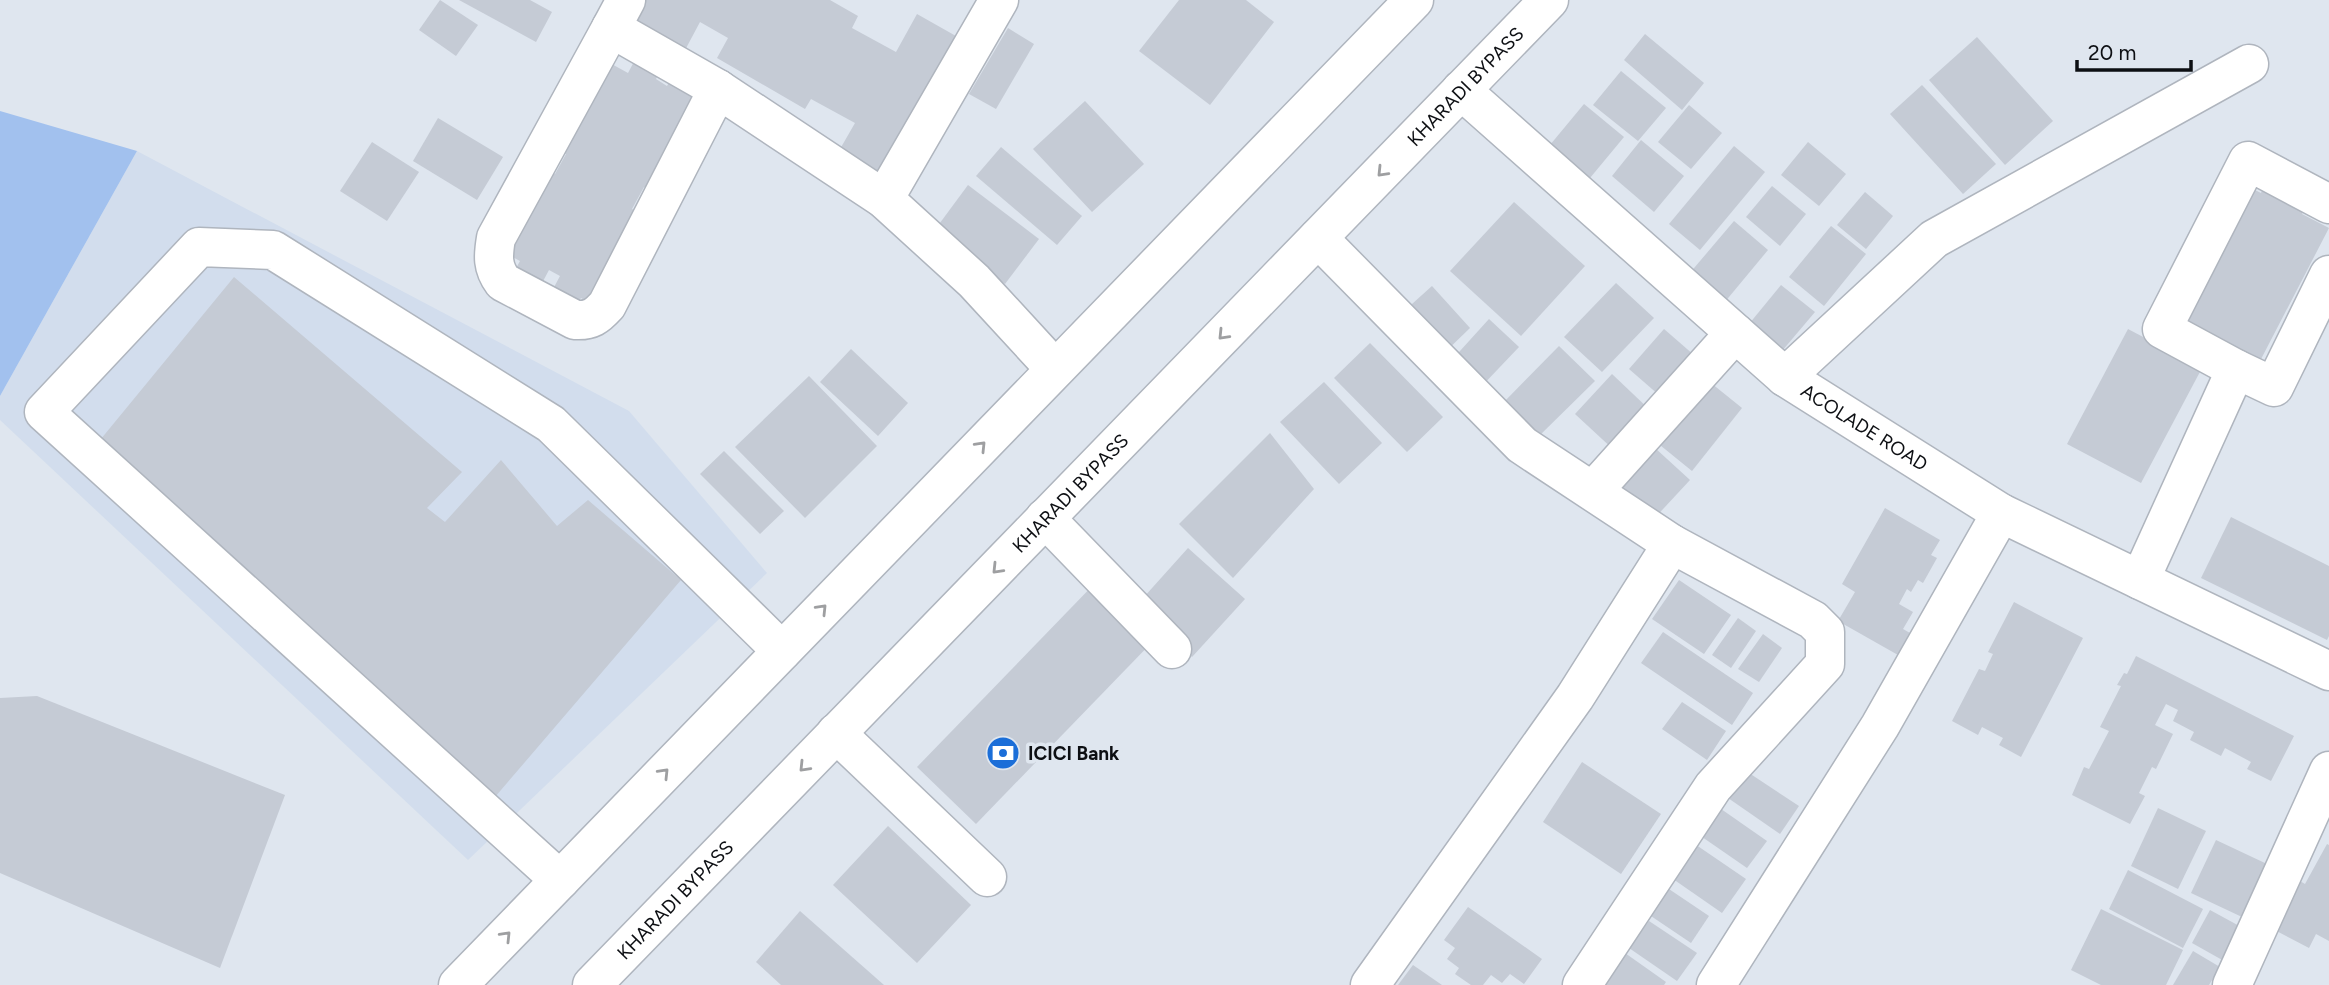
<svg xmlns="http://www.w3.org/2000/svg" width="2329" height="985" font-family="Figtree,sans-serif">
<rect width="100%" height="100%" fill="#dfe6ef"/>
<path fill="#d2dded" d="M137 151 629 411 767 573 468 860 0 420V396Z"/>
<path fill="#a2c1ee" d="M0 111 137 151 0 396Z"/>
<g fill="#c5cbd5">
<path d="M440 0 478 25 456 56 419 30Z"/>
<path d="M459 0H530L552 12 536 42Z"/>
<path d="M631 0H830L858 16 852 28 896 52 917 14 963 40 883 183 836 156 855 123 811 99 805 109 717 58 728 38 700 22 684 52 622 17Z"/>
<path d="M1179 0H1246L1274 22 1210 105 1139 51Z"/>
<path d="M1008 28 1034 44 996 109 969 94Z"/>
<path d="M1645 34 1704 83 1682 110 1624 60Z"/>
<path d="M1977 37 2053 121 2005 165 1929 80Z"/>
<path d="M637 56 661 69 656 79 667 86 673 75 699 90 650 190 644 187 632 209 638 212 589 303 581 298 577 305 552 291 560 276 549 270 541 285 515 270 520 261 505 253 549 171 555 174 566 154 560 151 608 62 628 73Z"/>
<path d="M1621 71 1666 108 1638 141 1593 105Z"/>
<path d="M1922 85 1996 164 1963 194 1890 114Z"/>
<path d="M1085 101 1144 164 1092 212 1033 149Z"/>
<path d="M1584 104 1624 137 1585 184 1545 151Z"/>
<path d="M1689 105 1722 133 1691 169 1658 142Z"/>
<path d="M438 118 503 157 477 200 413 161Z"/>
<path d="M1641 140 1684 176 1654 212 1612 176Z"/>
<path d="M372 142 419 172 387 221 340 191Z"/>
<path d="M1808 142 1846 174 1819 206 1781 175Z"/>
<path d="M1734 146 1765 172 1700 250 1669 224Z"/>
<path d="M1001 147 1082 216 1057 245 976 176Z"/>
<path d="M2265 183 2308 204 2302 214 2329 228 2259 363 2177 321 2247 186 2261 193Z"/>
<path d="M968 185 1039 239 1005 284 934 231Z"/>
<path d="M1772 186 1806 214 1780 246 1746 217Z"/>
<path d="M1865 192 1893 216 1866 249 1837 225Z"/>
<path d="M1514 202 1585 266 1521 336 1450 271Z"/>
<path d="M1734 221 1768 250 1724 303 1689 274Z"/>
<path d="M1831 226 1866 254 1824 306 1789 277Z"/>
<path d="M234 277 462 472 427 508 445 522 501 460 557 526 588 500 681 580 495 797 96 445Z"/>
<path d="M1616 283 1654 318 1602 372 1564 337Z"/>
<path d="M1781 285 1815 312 1782 351 1749 324Z"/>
<path d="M1432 286 1470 328 1441 356 1402 313Z"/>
<path d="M1489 319 1519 347 1479 389 1450 362Z"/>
<path d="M1664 329 1702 362 1667 402 1629 369Z"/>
<path d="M2128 329 2202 368 2141 483 2067 444Z"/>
<path d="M1370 343 1443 417 1407 452 1334 378Z"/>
<path d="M1559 346 1595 381 1536 439 1501 405Z"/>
<path d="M851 349 908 403 878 436 820 382Z"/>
<path d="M1612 374 1652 412 1615 451 1575 414Z"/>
<path d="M809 376 877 446 805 518 735 447Z"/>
<path d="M1706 379 1742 408 1692 471 1655 441Z"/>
<path d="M1324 382 1382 443 1339 484 1280 422Z"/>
<path d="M1270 433 1314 489 1233 578 1179 524Z"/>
<path d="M1655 448 1690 480 1651 522 1612 496Z"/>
<path d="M724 451 784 511 760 534 700 474Z"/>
<path d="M1885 508 1940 540 1931 555 1937 558 1923 583 1918 580 1911 592 1907 589 1899 604 1913 612 1903 629 1910 633 1898 655 1838 621 1855 592 1842 584Z"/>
<path d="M2231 517 2329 566V636L2327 640 2201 578Z"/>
<path d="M1188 548 1245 599 1192 657 1135 607Z"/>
<path d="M1099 579 1158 636 976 824 917 767Z"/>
<path d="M1679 580 1731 615 1704 654 1652 619Z"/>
<path d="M2014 602 2083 638 2021 757 1999 745 2003 738 1982 727 1978 735 1952 721 1979 669 1985 671 1993 654 1988 652Z"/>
<path d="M1738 618 1756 631 1731 668 1712 655Z"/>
<path d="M1663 632 1753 693 1732 725 1641 663Z"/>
<path d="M1763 634 1782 648 1759 682 1738 669Z"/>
<path d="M2136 656 2294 736 2271 781 2247 769 2251 762 2225 748 2221 756 2190 740 2194 732 2173 721 2178 710 2166 704 2155 725 2173 734 2156 769 2152 767 2139 793 2145 796 2130 824 2072 795 2084 767 2089 769 2109 731 2100 727 2121 686 2117 685 2124 673 2127 674Z"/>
<path d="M37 696 285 795 220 968 0 873V698Z"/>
<path d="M1682 702 1726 731 1707 760 1662 729Z"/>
<path d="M1582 762 1661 814 1621 874 1543 822Z"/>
<path d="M1746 771 1799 806 1780 834 1728 798Z"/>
<path d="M1711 802 1767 841 1747 868 1692 830Z"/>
<path d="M2158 808 2206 831 2178 889 2131 866Z"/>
<path d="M888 826 971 905 917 963 833 885Z"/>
<path d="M1686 838 1746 879 1722 913 1663 872Z"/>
<path d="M2216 840 2267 864 2242 917 2191 893Z"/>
<path d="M2327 844 2329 845V941L2316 934 2309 948 2267 926 2293 877 2305 884Z"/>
<path d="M2128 870 2203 909 2183 948 2109 909Z"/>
<path d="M1663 885 1709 916 1691 943 1645 912Z"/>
<path d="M1468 907 1542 959 1524 984 1510 974 1502 983 1491 975 1483 985H1471L1455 974 1459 968 1447 959 1455 948 1444 940Z"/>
<path d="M2101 909 2183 950 2166 985H2101L2071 970Z"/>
<path d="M2210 910 2243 928 2224 961 2192 943Z"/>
<path d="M800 911 884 985H781L756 962Z"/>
<path d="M1649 921 1697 953 1677 981 1629 948Z"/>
<path d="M2193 951 2220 967 2209 985H2173Z"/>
<path d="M1625 953 1666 982 1664 985H1603Z"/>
<path d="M1413 965 1442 985H1398Z"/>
</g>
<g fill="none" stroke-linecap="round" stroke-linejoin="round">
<defs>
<g id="minor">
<path d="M626 0 611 28 718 89"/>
<path d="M611 28 496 238C493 256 492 267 503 282L575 320C591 321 597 316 607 305L718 89 884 199 974 281 1055 369"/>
<path id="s1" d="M1461 90 1785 377 2001 513 2329 671"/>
<path d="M884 199 999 0"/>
<path d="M2329 204 2248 161 2162 329 2236 369 2274 387 2329 275"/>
<path d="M1318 238 1522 445 1672 544 1813 620 1825 632V664L1713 787 1582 985"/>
<path d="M1785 377 1934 239 2249 64"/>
<path d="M1593 491 1735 333"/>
<path d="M1045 518 1172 649"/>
<path d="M2140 580 2236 369"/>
<path d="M836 733 987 877"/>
<path d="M560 880 44 412 199 247 273 250 551 424 782 651"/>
<path d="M1370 985 1575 697 1672 544"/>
<path d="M1716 985 1880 726 2001 513"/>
<path d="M2232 985 2329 771"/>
</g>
<g id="highway">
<path d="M458 985 1414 0"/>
<path id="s2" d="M592 985 1549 0"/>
</g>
</defs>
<use href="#minor" stroke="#afb5be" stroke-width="41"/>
<use href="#highway" stroke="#afb5be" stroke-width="41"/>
<use href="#minor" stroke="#fff" stroke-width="38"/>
<use href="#highway" stroke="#fff" stroke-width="38"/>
</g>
<defs><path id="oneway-chevron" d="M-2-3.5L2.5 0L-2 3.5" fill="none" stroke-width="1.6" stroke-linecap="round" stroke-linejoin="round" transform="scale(1.75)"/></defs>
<g stroke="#9e9fa1">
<use href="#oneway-chevron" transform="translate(1382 172) rotate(134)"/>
<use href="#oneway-chevron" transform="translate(1223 335) rotate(134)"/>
<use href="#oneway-chevron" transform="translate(981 446) rotate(-46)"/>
<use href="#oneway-chevron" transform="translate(997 569) rotate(134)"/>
<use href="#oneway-chevron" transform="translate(822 609) rotate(-46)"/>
<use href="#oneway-chevron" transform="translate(804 767) rotate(134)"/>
<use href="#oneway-chevron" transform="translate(664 773) rotate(-46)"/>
<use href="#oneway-chevron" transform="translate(506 936) rotate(-46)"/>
</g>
<defs>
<symbol id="bank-disc" viewBox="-11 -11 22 22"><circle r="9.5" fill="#1b6ed8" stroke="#dfe6ef"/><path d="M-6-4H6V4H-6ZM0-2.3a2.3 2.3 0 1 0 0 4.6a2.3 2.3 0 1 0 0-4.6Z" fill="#fff"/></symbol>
</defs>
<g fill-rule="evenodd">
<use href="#bank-disc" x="984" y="734" width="38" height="38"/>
</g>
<g text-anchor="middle" stroke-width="7" stroke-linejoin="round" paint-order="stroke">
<g font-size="19" fill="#0d0f13" stroke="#dfe6ef">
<text dy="7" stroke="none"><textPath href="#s2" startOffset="1253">KHARADI BYPASS</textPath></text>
<text dy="7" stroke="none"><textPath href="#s1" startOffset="527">ACOLADE ROAD</textPath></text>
<text dy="7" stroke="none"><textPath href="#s2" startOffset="686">KHARADI BYPASS</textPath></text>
<text dy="7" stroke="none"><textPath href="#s2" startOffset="119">KHARADI BYPASS</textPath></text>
</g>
<g font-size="19" font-weight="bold" fill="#0d0f13" stroke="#dfe6ef" text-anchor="start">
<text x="1028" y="760">ICICI Bank</text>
</g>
</g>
<path d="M2077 60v10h114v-10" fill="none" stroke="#0d0f13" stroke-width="3.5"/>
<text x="2088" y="60" font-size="21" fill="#0d0f13" stroke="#dfe6ef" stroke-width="5" paint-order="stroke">20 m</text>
</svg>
